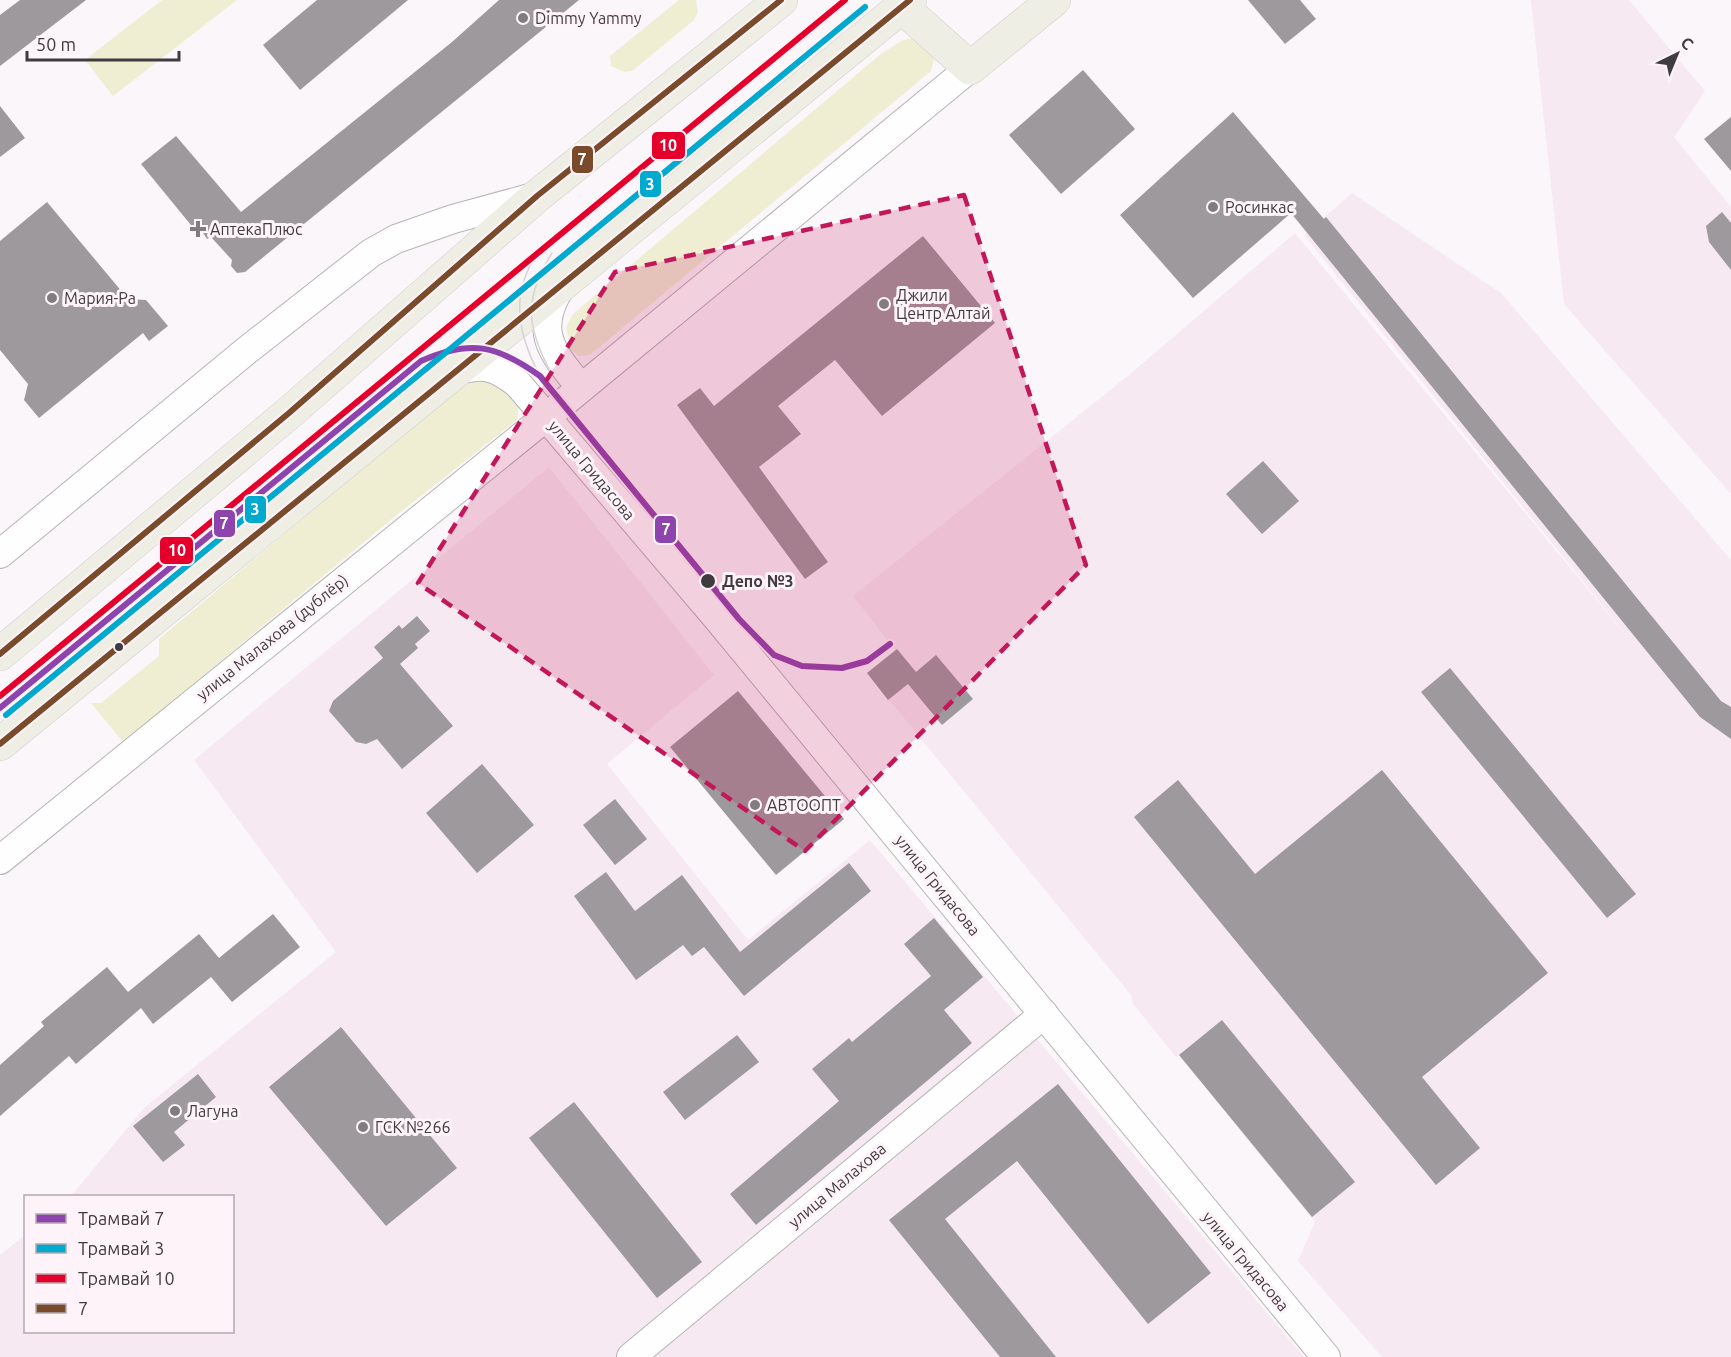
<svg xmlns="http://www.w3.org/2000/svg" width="1731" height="1357" font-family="Ubuntu,sans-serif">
<rect width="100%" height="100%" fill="#fbf6f9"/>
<g fill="#f7e9f1">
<path d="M1531 0H1629L1705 91 1674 137 1731 207V494L1564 304Z"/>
<path d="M1352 193 1501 293 1731 560V1357H1382L1298 1261 1315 1222 1179 1055 1176 1057 1133 1004 1131 995 867 673 895 650 853 596 1129 375 1295 233 1638 650 1304 235Z"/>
<path d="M549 467 714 675 607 764 748 940 870 840 1304 1357H0V1255L25 1235 26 1332H232V1196H71L144 1108 336 952 194 760Z"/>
</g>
<g fill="#efeed3">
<path d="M162 0H237L113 96 85 60Z"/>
<path d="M679 0H696L698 12 694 20 632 71 624 72 611 66 610 56Z"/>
<path d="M920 37 935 55 931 71 590 355 579 356 571 350 566 327 573 314 882 53 903 40Z"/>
<path d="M474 379 499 380 519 404 517 420 393 518 123 742 91 703H101L159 656V639L460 386Z"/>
</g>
<g fill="#9e999c">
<path d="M20 0H86L0 66V15Z"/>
<path d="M317 0H408L300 90 263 45Z"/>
<path d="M499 0H579L245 272 237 273 231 266 232 260 211 237 207 239 199 227 195 230 141 164 176 136 241 212 452 42Z"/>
<path d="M1248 0H1300L1316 19 1285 44Z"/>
<path d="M1083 70 1135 129 1061 194 1009 135Z"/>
<path d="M0 106 25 138 0 157Z"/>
<path d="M1233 112 1324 219 1326 217 1721 701 1731 707V739L1700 717 1291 213 1193 298 1120 215Z"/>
<path d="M1731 117V171L1704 139Z"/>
<path d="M47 202 128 299 146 300 168 326 149 341 143 333 39 418 24 400 28 384 0 350V241Z"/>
<path d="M1722 212 1731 223V270L1709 242 1706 226Z"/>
<path d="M923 236 995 323 882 416 835 360 778 406 801 434 759 467 828 562 805 579 677 405 700 388 714 406Z"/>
<path d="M1263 461 1299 501 1262 534 1226 494Z"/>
<path d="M417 616 430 631 415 644 418 648 400 664 453 726 402 769 377 739 366 744 356 742 329 711 333 701 383 658 374 647 399 625 402 629Z"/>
<path d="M897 649 916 672 936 655 973 699 942 725 908 684 888 700 867 673Z"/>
<path d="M1450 668 1636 894 1607 918 1421 692Z"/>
<path d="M738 691 844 819 776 875 670 747Z"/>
<path d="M482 764 534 825 477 873 426 813Z"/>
<path d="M1382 770 1548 973 1422 1077 1480 1148 1436 1185 1134 817 1178 780 1255 874Z"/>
<path d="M615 799 647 839 615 865 583 825Z"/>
<path d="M849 863 871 891 744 996 704 947 692 956 683 945 636 980 574 896 606 872 635 911 682 875 740 952Z"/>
<path d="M273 914 300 947 232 1002 211 977 153 1024 141 1008 76 1064 69 1056 0 1116V1065L44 1026 41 1022 107 967 128 992 199 934 219 958Z"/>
<path d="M934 918 983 977 944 1010 972 1043 756 1225 730 1194 839 1101 812 1069 849 1038 852 1042 931 976 904 944Z"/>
<path d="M1222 1020 1355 1182 1312 1217 1179 1055Z"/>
<path d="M341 1027 457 1168 386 1226 269 1087Z"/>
<path d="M737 1035 759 1062 685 1120 663 1092Z"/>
<path d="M198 1074 216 1097 174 1132 185 1145 163 1162 133 1126Z"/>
<path d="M1058 1084 1211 1273 1148 1324 1017 1161 945 1219 1056 1357H1000L889 1220Z"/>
<path d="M574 1102 702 1262 657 1298 529 1138Z"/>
</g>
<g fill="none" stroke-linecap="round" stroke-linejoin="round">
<defs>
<g id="minor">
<path d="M559 290C533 333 554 354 581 388"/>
<path d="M454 371C484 364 493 364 518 384L717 618 1326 1357"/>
<path d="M0 554 246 351 371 253 396 239 453 219 537 196"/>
<path d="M0 860 562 404 970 68"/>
<path d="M631 1357 1044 1014"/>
</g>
<g id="major">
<path d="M902 7 970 68 1054 0"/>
<path d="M0 654 289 413 537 196 781 0"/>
<path d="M0 744C302 494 608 250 910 0"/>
</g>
</defs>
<use href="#minor" stroke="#b8b4b6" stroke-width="30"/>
<use href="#major" stroke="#d3d1d2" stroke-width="34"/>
<use href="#minor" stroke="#fefefe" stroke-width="28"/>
<use href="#major" stroke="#eeeee4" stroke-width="33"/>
<g stroke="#d5d3d4" stroke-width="1.5">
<path d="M549 369C525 323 525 297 552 253"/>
<path d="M540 376C515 329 509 287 545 243"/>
</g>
<defs>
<g id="bus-1">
<path d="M0 654 289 413 537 196 781 0"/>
<path d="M0 744 910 0"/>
</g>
</defs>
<use href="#bus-1" stroke="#fef3f9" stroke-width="10"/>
<use href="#bus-1" stroke="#7a4b2a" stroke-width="6"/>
<defs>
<path id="tram-1" d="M0 708 421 361C470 339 497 345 540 376L739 619 774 655 802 666 842 668 867 661 890 644"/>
<path id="tram-2" d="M6 715 865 7"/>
<path id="tram-3" d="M0 696 845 0"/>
</defs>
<use href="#tram-1" stroke="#fef3f9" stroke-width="10"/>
<use href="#tram-2" stroke="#fef3f9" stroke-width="10"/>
<use href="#tram-3" stroke="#fef3f9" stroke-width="10"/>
<use href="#tram-1" stroke="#8e44ad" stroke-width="6"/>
<use href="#tram-2" stroke="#00a9ce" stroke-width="6"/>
<use href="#tram-3" stroke="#e4002b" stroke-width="6"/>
</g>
<path fill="#c2185b" fill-opacity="0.2" stroke="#c2185b" stroke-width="4.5" stroke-dasharray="12 8" stroke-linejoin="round" d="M964 195 1086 565 805 851 418 583 615 272Z"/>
<g fill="#817c7f" stroke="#fef3f9" stroke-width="2">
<circle cx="523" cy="18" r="6"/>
<circle cx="1213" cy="207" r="6"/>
<path d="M195 220h6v6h6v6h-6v6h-6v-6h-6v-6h6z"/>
<circle cx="52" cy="298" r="6"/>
<circle cx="884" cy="304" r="6"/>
<circle cx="755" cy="805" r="6"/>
<circle cx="175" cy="1111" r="6"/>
<circle cx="363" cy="1127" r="6"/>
</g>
<g fill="#403b3e" stroke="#fef3f9" stroke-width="2">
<circle cx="708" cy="581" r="8"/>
<circle cx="119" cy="647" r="5"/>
</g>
<g text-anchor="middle" stroke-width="6" stroke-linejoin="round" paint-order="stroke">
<g font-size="16" fill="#403b3e" stroke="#fef3f9" text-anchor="start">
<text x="535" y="24">Dimmy Yammy</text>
<text x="1225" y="213">Росинкас</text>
<text x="210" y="235">АптекаПлюс</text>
<text x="896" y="301">Джили<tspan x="896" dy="18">Центр Алтай</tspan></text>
<text x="64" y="304">Мария-Ра</text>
<text x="767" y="811">АВТООПТ</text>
<text x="187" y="1117">Лагуна</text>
<text x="375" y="1133">ГСК №266</text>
</g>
<g font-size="16" fill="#403b3e" stroke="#fef3f9">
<text transform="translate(592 470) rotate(50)" y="6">улица Гридасова</text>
<text transform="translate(272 637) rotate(-39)" y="6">улица Малахова (дублёр)</text>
<text transform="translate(938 885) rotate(51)" y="6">улица Гридасова</text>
<text transform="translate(837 1185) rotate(-40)" y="6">улица Малахова</text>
<text transform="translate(1246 1261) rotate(50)" y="6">улица Гридасова</text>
</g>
<g font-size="16" font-weight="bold" fill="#403b3e" stroke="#fef3f9" text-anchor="start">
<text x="722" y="587">Депо №3</text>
</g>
</g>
<g stroke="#fef3f9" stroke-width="2">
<rect x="651" y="131" width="35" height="29" rx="6" fill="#e4002b"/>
<rect x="571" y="145" width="23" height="29" rx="6" fill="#7a4b2a"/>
<rect x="639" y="170" width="23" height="28" rx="6" fill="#00a9ce"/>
<rect x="244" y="495" width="23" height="29" rx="6" fill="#00a9ce"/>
<rect x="213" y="509" width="23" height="29" rx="6" fill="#8e44ad"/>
<rect x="654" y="515" width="23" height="29" rx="6" fill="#8e44ad"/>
<rect x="159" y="536" width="35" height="29" rx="6" fill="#e4002b"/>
</g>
<g font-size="16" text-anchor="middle" font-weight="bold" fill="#fff">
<text x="668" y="151">10</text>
<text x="582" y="165">7</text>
<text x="650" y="190">3</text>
<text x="255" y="515">3</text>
<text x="224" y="529">7</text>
<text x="666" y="535">7</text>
<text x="177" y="556">10</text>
</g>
<rect x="24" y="1195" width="210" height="138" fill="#fef3f9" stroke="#b2a9ae" stroke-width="1.5"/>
<rect x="36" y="1214" width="30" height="9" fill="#8e44ad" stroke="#b2a9ae" stroke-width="1.5"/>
<text x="78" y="1225" font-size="18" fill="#403b3e">Трамвай 7</text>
<rect x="36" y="1244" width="30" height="9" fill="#00a9ce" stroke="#b2a9ae" stroke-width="1.5"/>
<text x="78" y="1255" font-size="18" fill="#403b3e">Трамвай 3</text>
<rect x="36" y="1274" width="30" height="9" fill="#e4002b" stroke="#b2a9ae" stroke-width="1.5"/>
<text x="78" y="1285" font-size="18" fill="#403b3e">Трамвай 10</text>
<rect x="36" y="1304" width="30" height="9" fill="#7a4b2a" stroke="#b2a9ae" stroke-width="1.5"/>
<text x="78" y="1315" font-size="18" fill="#403b3e">7</text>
<g transform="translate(1677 54) rotate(43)" stroke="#fef3f9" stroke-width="4.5" paint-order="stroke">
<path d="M0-4.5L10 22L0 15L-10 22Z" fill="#403b3e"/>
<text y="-9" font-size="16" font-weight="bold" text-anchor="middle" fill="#403b3e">С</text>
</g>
<path d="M27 51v9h152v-9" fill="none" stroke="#403b3e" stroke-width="3"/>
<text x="36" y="51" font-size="18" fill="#403b3e" stroke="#fef3f9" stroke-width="4.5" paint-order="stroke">50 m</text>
</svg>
